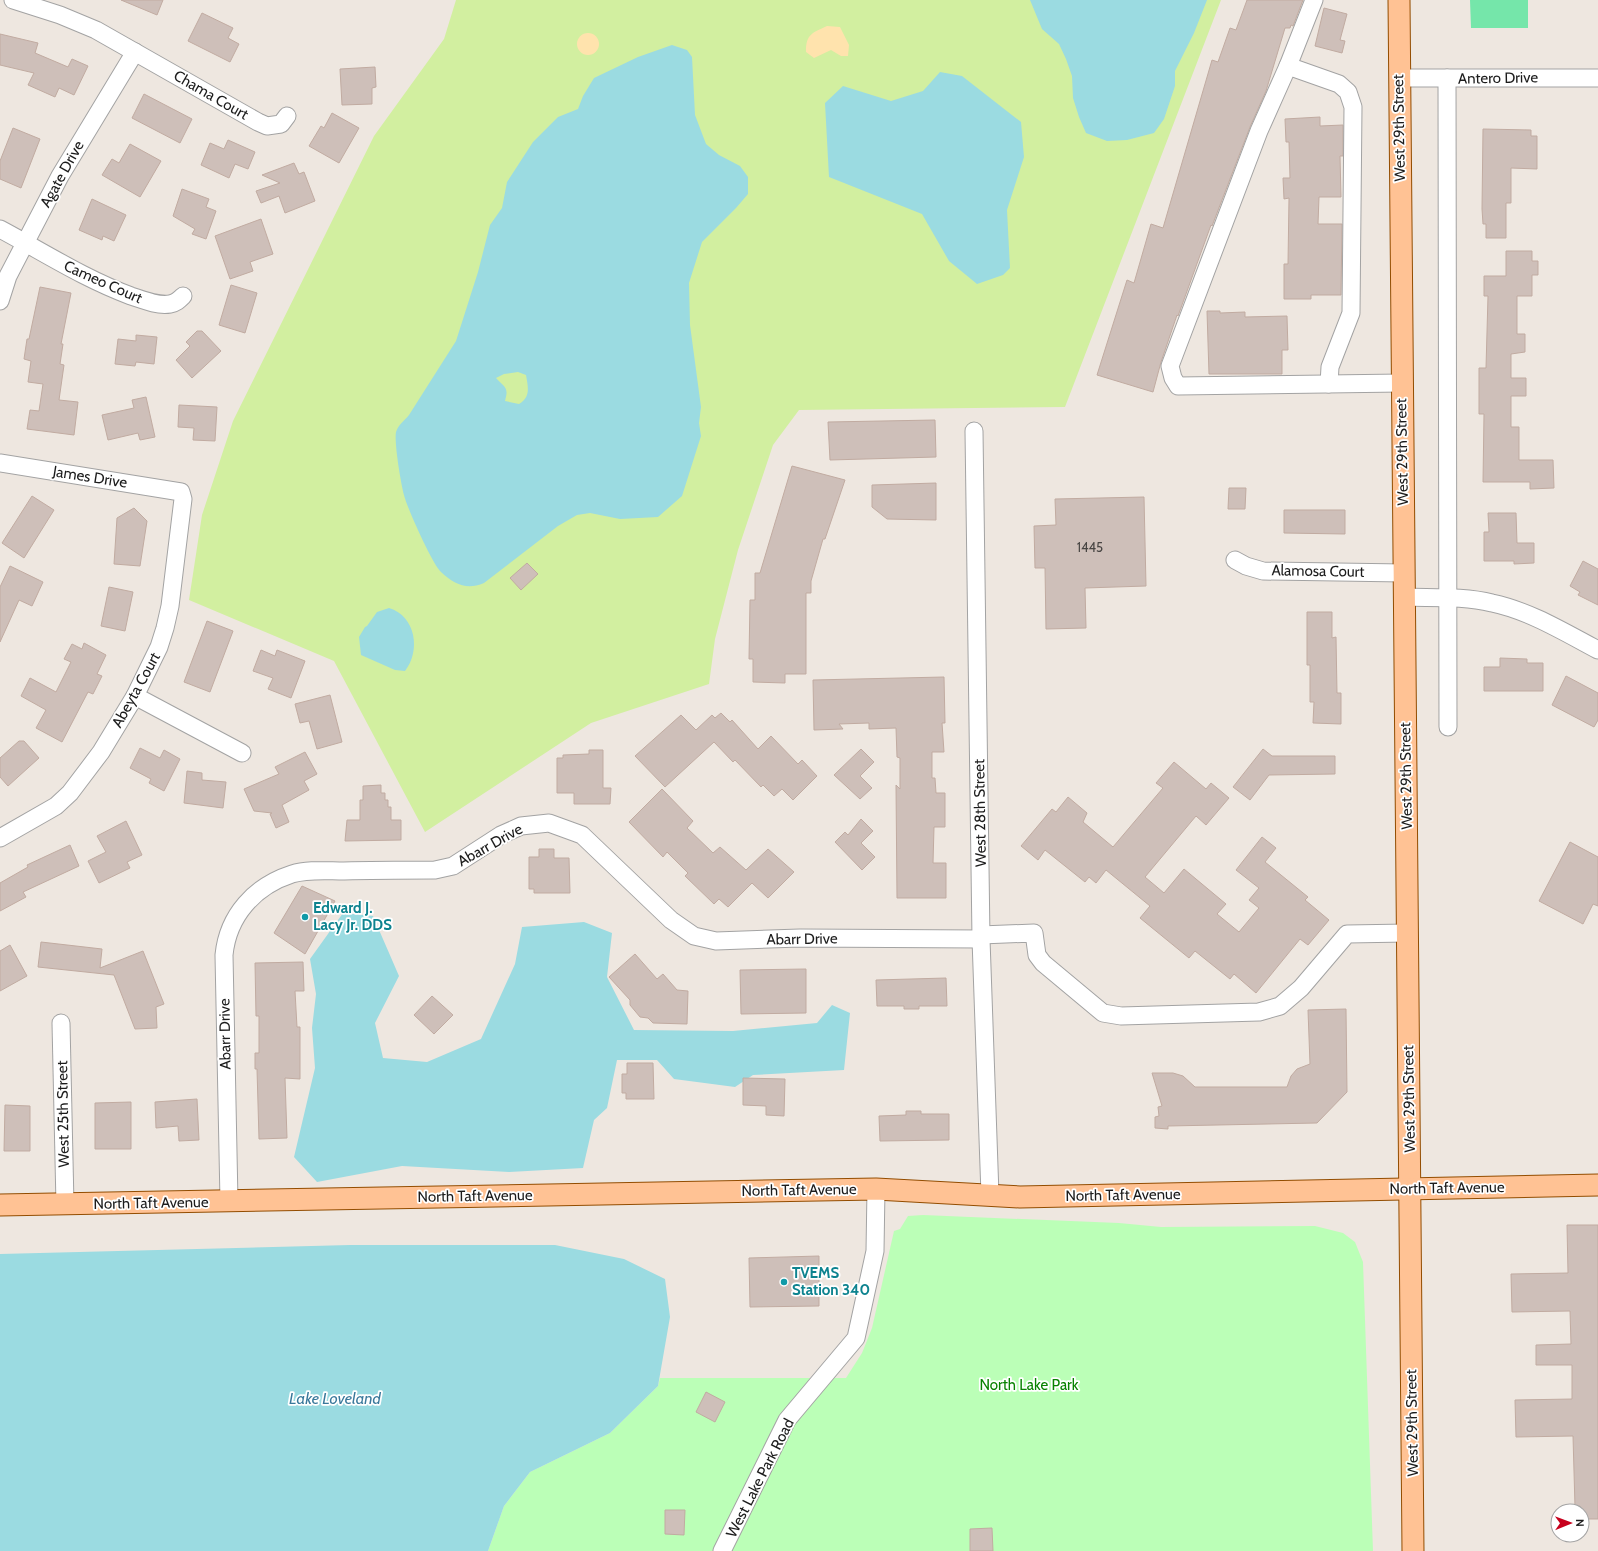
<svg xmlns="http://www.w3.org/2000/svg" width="1598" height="1551" font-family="Cabin,sans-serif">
<rect width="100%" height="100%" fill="#eee7e0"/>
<path fill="#d2efa0" d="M456 0H1221L1065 407 799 410 773 445 738 550 715 639 709 684 591 723 425 832 334 661 189 600 202 515 233 421 374 136 444 39Z"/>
<g fill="#ffe3ad">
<path d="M827 26 840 27 849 45 848 56H841L831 50 814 58 806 52C806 34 812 33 827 26Z"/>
<circle cx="588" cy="44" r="11"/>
</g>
<path fill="#bbffb7" d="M923 1215 1119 1223 1161 1227 1315 1226 1343 1233 1355 1242 1363 1262 1373 1551H488L504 1506 530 1472 610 1433 658 1386 660 1378H846L862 1353 872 1328 894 1231 900 1229 908 1216Z"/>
<path fill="#75e6aa" d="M1470 0H1528V28H1471Z"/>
<g fill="#9bdbe1" fill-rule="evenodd">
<path d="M1030 0H1207L1194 33 1175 71V86L1164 119 1154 133 1127 140 1107 141 1086 133 1079 117 1073 98 1072 76 1066 59 1059 44 1042 29Z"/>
<path d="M672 45 687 50 692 57 695 115 706 144 719 155 740 166 748 177V194L736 208 702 242 689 283 690 325 701 407 699 423 701 436 682 496 658 517 620 519 590 513 577 515 558 526 484 583C467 590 455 585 441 572 433 565 407 508 404 495 401 484 394 442 396 432 398 425 405 420 409 415L456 341 478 272 490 225 502 208 507 182 533 142 558 117 578 109 583 96 594 78 638 57ZM518 372 526 375C528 387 531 397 519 404L505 401C509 387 505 388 496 378L504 374Z"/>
<path d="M940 72 962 76 1021 122 1024 157 1007 210 1010 268 1003 275 977 284 949 261 922 214 829 177 825 103 843 86 891 101 923 91Z"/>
<path d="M389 608C416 616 421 651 405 671L395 670 361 655 359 637 365 627 367 626 377 612Z"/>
<path d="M343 913 373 916 399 976 375 1023 383 1058 427 1062 481 1039 515 964 522 927 584 922 612 933 607 977 634 1030 733 1031 817 1023 832 1005 850 1013 844 1070 753 1075 735 1087 674 1079 657 1060H617L607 1108 594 1120 583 1168 509 1172 402 1166 317 1182 294 1157 315 1068 312 1028 316 994 310 959Z"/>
<path d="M350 1245H555L624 1259 665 1279 670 1317 658 1386 610 1433 530 1472 504 1506 488 1551H0V1254Z"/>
</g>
<g fill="#cebfb9" stroke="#c1aba1">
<path d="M121 0H163L157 15Z"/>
<path d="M1247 0H1303L1293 26 1291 25 1290 28H1285L1266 91 1250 127 1212 226 1211 225 1178 316 1177 315 1161 362 1153 392 1097 375 1127 280 1134 283 1151 224 1163 228 1212 60 1218 62 1230 28 1236 30Z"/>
<path d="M1324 8 1347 14 1340 40 1345 41 1342 53 1315 46Z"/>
<path d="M202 13 233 28 228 38 239 44 230 62 188 41Z"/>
<path d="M0 34 38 43 35 53 68 67 72 59 88 66 74 95 59 88 55 97 28 85 34 73 0 65Z"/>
<path d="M375 67 376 87 372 88V104L342 105 340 69Z"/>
<path d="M144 94 192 119 180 143 132 118Z"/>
<path d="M332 113 359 128 339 163 309 146 321 126 324 128Z"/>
<path d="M1320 117V126L1343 125V156H1340L1341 197H1319L1318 224H1342L1341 295H1311V299H1284V264H1288L1289 198 1284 199 1283 178H1290L1289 142H1286L1285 119Z"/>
<path d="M13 128 40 139 21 188 0 179V161Z"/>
<path d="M1483 129 1531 130V136H1537V169L1511 168V203H1506V238H1486V224H1483L1482 209Z"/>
<path d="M228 140 255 152 248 169 235 164 229 178 201 165 210 143 224 149Z"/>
<path d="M130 144 161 161 140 197 102 175 112 159 119 163Z"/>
<path d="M294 163 299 174 304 172 315 201 285 213 279 196 261 203 256 191 280 183 262 175Z"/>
<path d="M182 189 209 199 206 207 216 211 206 239 192 234 195 229 173 216Z"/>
<path d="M92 199 126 215 114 241 103 236 102 240 79 230Z"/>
<path d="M261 219 273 254 250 262 253 271 230 279 215 236Z"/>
<path d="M1506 251H1532V261H1538V275H1532V296H1517V334H1525V352L1511 354V378H1526V396H1511V427H1519V460H1553L1554 488 1530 489V482H1483L1484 414H1479V368H1486L1488 296H1484V276H1506Z"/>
<path d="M231 285 257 293 245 333 219 325Z"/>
<path d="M40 287 71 293 61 344H63L60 364 64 365 59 400 78 402 74 435 27 429 30 410 39 411 43 384 28 382 31 361 24 359 27 339H29Z"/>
<path d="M1207 311H1220V313L1245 312V317L1287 316 1288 350H1282V374H1209Z"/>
<path d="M197 331H202L221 351 192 378 176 360 190 346 186 342Z"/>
<path d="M136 335 157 337 154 364 136 362 135 366 115 364 118 339 136 341Z"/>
<path d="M146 397 155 437 140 440 138 433 108 440 102 415 134 408 132 400Z"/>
<path d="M179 405 217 407 215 441 193 440 194 428 178 427Z"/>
<path d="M935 420 936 457 830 460 828 422Z"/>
<path d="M792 466 845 480 825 539H823L811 581V593H806V674H785V683L753 682V659H749L750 600H755V573H760Z"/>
<path d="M936 483V520L887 519 872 507V485Z"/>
<path d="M1229 488H1246L1245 509H1228Z"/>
<path d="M32 496 54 510 24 558 2 543Z"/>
<path d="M1144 497 1146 586 1085 588 1086 628 1046 629 1045 568H1035L1034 526 1056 525 1055 499Z"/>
<path d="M134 508 147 521 140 566 114 564 117 518Z"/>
<path d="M1284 510H1345V534L1284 533Z"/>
<path d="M1488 513H1516L1517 543H1534V563L1514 564V561H1484V532H1489Z"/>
<path d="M1583 561 1598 569V605L1578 595 1580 592 1570 586Z"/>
<path d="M527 563 538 574 521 590 510 578Z"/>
<path d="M10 566 43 582 32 606 19 600 0 642V587Z"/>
<path d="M109 587 133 592 125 631 101 626Z"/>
<path d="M1307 612H1332V638L1336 637 1337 693H1341V724L1313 723 1314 702H1310V665H1307Z"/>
<path d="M207 621 233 631 210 692 184 682Z"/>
<path d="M84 643 106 655 97 674 102 676 93 694 88 692 62 742 36 728 46 710 21 696 30 678 56 692 71 662 64 659 72 644 82 649Z"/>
<path d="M261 650 275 656 277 650 305 661 291 698 268 689 273 678 253 671Z"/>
<path d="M1500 658 1527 659V663H1543V691H1484V667H1500Z"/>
<path d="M1566 676 1598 693V720L1594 727 1552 705Z"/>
<path d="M944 677 945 723H942L944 752H932V778H935L936 793H945V827H934L933 863H946V898H897L896 785 900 789V758L897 757 896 728 869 729V723L839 724 843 729 814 730 813 680Z"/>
<path d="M330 695 342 742 317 749 309 721 300 723 295 704Z"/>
<path d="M721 713 730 722 732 720 758 749 771 736 798 764 802 760 817 776 793 800 782 789 774 796 763 785 761 787 735 760 733 762 714 742 665 787 635 756 681 715 696 730 712 715 715 718Z"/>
<path d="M19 741H24L39 758 8 786 0 777V758Z"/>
<path d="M140 748 160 758 164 750 180 759 164 791 149 783 151 779 130 768Z"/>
<path d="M861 749 874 762 860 776 872 788 860 799 834 775Z"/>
<path d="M1263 749 1272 756H1335V774L1269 775 1250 800 1233 787Z"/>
<path d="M589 750H603V788H611L610 804H574V793H557V758H563V755L589 754Z"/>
<path d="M305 752 317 774 304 781 309 790 282 805 289 822 276 828 270 814 272 813 254 811 244 789 279 774 275 767Z"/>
<path d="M1174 762 1206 789 1211 783 1229 798 1206 825 1196 816 1145 877 1164 893 1184 869 1226 904 1217 914 1239 932 1259 908 1249 900 1259 888 1236 870 1262 837 1276 848 1265 862 1308 897 1305 900 1329 920 1308 945 1300 939 1256 993 1234 974 1230 979 1195 951 1189 958 1140 918 1150 906 1106 870 1096 883 1089 877 1085 882 1045 850 1038 860 1021 846 1052 809 1056 812 1068 797 1087 813 1083 822 1113 847 1163 788 1156 783Z"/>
<path d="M187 771 202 773V780L226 782 223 808 184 803Z"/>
<path d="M381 785V793H385V800H388V807H391V820H401V840L345 841 347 820H360V800H363V786Z"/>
<path d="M662 789 693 821 687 828 713 853 720 847 746 870 768 849 794 872 768 898 752 883 728 907 719 899 714 904 685 876 688 873 667 852 663 857 629 822Z"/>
<path d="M861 819 873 831 861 843 875 857 862 870 835 842 845 832 848 835Z"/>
<path d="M126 821 142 855 127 862 130 868 99 883 88 861 106 852 97 836Z"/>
<path d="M1570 842 1598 857V906L1593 904 1583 924 1539 901Z"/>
<path d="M70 845 79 866 23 892 26 897 0 911V883L28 867 27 865Z"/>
<path d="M539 849H554V858H569L570 893H534V889H529V857H539Z"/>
<path d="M302 886 335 901 305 954 274 933Z"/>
<path d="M41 942 102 949 100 968 143 951 164 1004 156 1007 157 1028 135 1029 114 975 38 967Z"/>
<path d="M10 945 27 976 0 991V951Z"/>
<path d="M635 954 657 979 663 974 677 990 688 991 687 1024 653 1023 648 1018 640 1017 630 1005V1000L609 977Z"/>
<path d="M303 962 304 991H295L297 1027H300V1079L285 1078 287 1138 259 1139 257 1069H255V1053H259V1016H256L255 963Z"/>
<path d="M806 969V1013L741 1014 740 970Z"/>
<path d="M946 978 947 1006H919V1009H904V1006H877L876 980Z"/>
<path d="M432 996 453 1015 434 1034 414 1015Z"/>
<path d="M1346 1009 1347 1092 1317 1123 1168 1126V1129L1155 1128V1117L1159 1116 1158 1107 1162 1106 1152 1073H1173L1183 1076 1195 1087H1287L1291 1076 1297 1069 1310 1064 1308 1010Z"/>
<path d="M627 1063H653L654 1099H626V1093H622V1074H627Z"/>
<path d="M743 1078 785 1079 784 1116 766 1115V1106L743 1105Z"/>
<path d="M197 1099 199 1140 179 1141 178 1126 156 1128 155 1102Z"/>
<path d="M131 1102V1149H95V1103Z"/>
<path d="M5 1105 30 1106V1151H4Z"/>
<path d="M906 1111H921V1114H949V1140L880 1141 879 1116 906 1115Z"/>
<path d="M1567 1225H1598V1519H1582V1511H1580V1506L1575 1507 1573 1436 1516 1437 1515 1400 1572 1399V1365H1536V1345L1571 1344 1570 1311 1512 1312 1511 1274 1568 1273Z"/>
<path d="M819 1256V1306L750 1307 749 1258Z"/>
<path d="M706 1392 725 1402 715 1422 696 1412Z"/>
<path d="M665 1510H685L684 1535 665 1534Z"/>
<path d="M992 1528 993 1551H970V1529Z"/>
</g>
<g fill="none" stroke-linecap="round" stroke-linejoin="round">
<defs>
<g id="minor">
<path d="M13 0 60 15 96 30 258 122 267 126 281 124 287 116"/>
<path d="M1314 0 1288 66 1259 131 1170 366 1173 378 1178 386 1402 383"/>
<path d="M1288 66 1339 84 1348 92 1353 107 1351 313 1330 367 1329 384"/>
<path d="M1399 78H1598"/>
<path d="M1447 78 1448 727"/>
<path d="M0 229C45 253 83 278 131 296 143 300 157 306 170 304 176 303 179 300 183 296"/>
<path d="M0 301 8 276 60 176 135 52"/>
<path d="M974 431 981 939 990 1195"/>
<path d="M0 463 181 492 183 499 170 606 165 628 159 647 135 696 101 752 70 793 56 806 0 838"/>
<path d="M1235 560 1246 566 1263 571 1404 573"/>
<path d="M1404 597C1433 598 1464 596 1492 603 1530 611 1564 632 1598 650"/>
<path d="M135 696 242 753"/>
<path d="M981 935 1034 933 1037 955 1043 963 1103 1013 1121 1016 1259 1012 1280 1006 1301 988 1347 934 1407 933"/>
<path d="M61 1023 65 1205"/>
<path d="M229 1201 224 955C228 915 255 886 292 874 308 869 327 871 344 871 374 870 404 870 435 870L453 866 501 835 521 826 549 823 582 835 671 920 694 936 716 941 800 938 981 939"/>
<path d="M722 1551 787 1420 856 1338 875 1251 876 1189"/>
</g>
<g id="major">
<path d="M1399 0 1413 1551"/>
<path d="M0 1205 876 1189 1020 1197 1598 1185"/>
</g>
</defs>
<use href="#minor" stroke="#a3a3a3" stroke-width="19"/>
<use href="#major" stroke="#934d00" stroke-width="23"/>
<use href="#minor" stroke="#fff" stroke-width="17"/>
<use href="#major" stroke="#ffc294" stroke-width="21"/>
</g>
<g fill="#0f9aa8" stroke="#fff" stroke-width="1.5">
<circle cx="305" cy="917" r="4"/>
<circle cx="784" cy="1282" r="4"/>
</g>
<g text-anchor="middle" stroke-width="3.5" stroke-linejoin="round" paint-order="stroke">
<g font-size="13" fill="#484543">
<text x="1090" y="552">1445</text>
</g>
<g font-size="15" fill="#1c1c1c" stroke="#fff">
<text transform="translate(1498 78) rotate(-1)" y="5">Antero Drive</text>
<text transform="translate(211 95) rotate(30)" y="5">Chama Court</text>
<text transform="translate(1399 128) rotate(-91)" y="5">West 29th Street</text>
<text transform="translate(62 174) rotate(-61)" y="5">Agate Drive</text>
<text transform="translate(103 282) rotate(24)" y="5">Cameo Court</text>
<text transform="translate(1402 452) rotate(-91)" y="5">West 29th Street</text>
<text transform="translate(90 477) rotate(9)" y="5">James Drive</text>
<text transform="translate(1318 571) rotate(1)" y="5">Alamosa Court</text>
<text transform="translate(136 690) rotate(-61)" y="5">Abeyta Court</text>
<text transform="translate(1406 776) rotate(-91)" y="5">West 29th Street</text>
<text transform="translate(980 813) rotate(-91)" y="5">West 28th Street</text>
<text transform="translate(490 845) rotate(-29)" y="5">Abarr Drive</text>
<text transform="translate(802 939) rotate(-1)" y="5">Abarr Drive</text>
<text transform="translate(225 1034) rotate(-91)" y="5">Abarr Drive</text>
<text transform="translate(1409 1099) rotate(-91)" y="5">West 29th Street</text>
<text transform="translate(63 1114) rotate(-91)" y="5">West 25th Street</text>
<text transform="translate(1447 1188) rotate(-1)" y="5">North Taft Avenue</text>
<text transform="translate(799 1190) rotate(-1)" y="5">North Taft Avenue</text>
<text transform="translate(1123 1195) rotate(-1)" y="5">North Taft Avenue</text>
<text transform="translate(475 1196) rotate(-1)" y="5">North Taft Avenue</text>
<text transform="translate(151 1203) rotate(-1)" y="5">North Taft Avenue</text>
<text transform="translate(1412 1423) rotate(-91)" y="5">West 29th Street</text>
<text transform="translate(760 1478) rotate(-63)" y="5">West Lake Park Road</text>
</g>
<g font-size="15" font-weight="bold" fill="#0d838f" stroke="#fff" text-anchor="start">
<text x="313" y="913">Edward J.<tspan x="313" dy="17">Lacy Jr. DDS</tspan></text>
<text x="792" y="1278">TVEMS<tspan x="792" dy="17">Station 340</tspan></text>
</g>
<g font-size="15" fill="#088201" stroke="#fff">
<text x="1029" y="1390">North Lake Park</text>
</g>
<g font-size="16" font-style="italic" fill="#39789b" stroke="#fff">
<text x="335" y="1404">Lake Loveland</text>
</g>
</g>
<g transform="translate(1570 1523) rotate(89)"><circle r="19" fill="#ffffff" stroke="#a4a4a4"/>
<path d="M0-3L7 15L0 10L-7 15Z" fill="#c7001c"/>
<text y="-6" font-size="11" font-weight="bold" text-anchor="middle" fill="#1c1c1c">N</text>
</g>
</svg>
